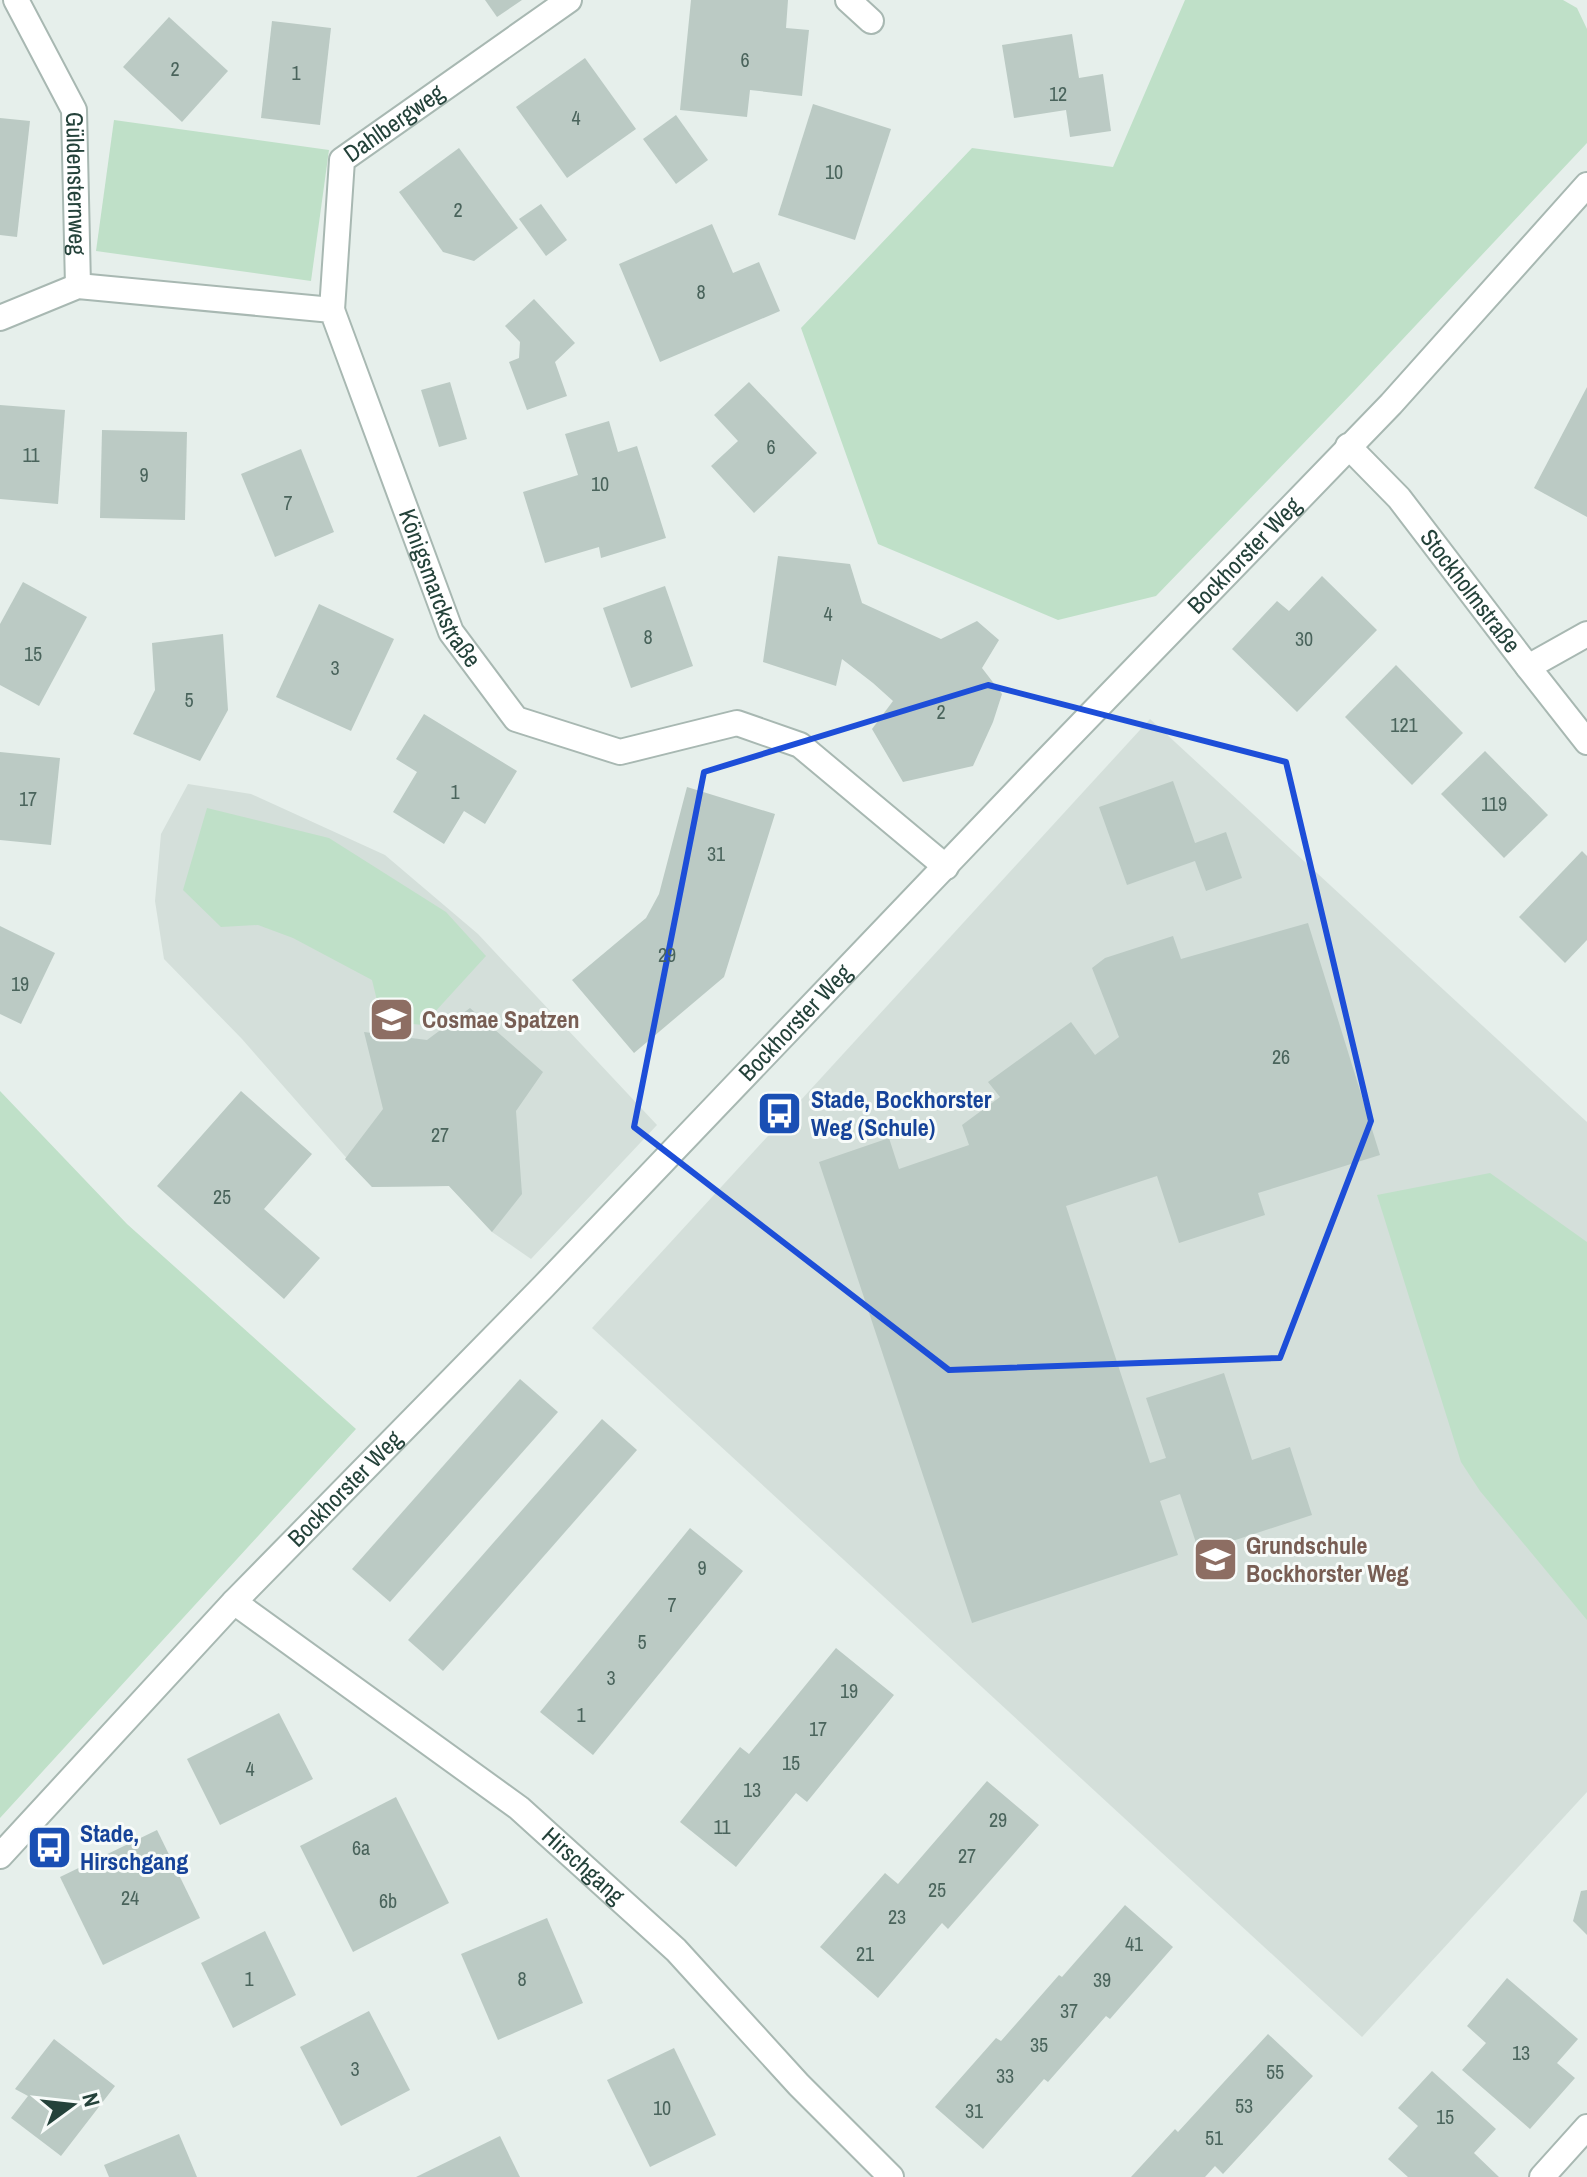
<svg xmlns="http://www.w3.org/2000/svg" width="1587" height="2177" font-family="'Archivo Narrow',sans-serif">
<rect width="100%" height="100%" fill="#e6efeb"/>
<g fill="#d4dfda">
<path d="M1150 719 1587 1122V1792L1362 2037 592 1328Z"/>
<path d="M188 784 251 794 385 855 478 934 657 1125 531 1259 492 1232 449 1186 372 1187 242 1039 164 959 155 901 161 834Z"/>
</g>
<g fill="#bfe0c8">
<path d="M1185 0H1563L1577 8 1587 29V143L1355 390 1156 596 1058 620 878 544 801 328 972 148 1113 167Z"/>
<path d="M114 120 329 150 311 281 96 251Z"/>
<path d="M207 808 329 838 446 912 486 956 423 1025 382 1021 372 980 293 938 258 925 221 927 183 890Z"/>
<path d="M0 1091 127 1224 356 1429 0 1818Z"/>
<path d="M1490 1173 1587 1242V1620L1480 1491 1461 1462 1377 1195Z"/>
</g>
<g fill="#bbcac4">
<path d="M485 0H522L497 17Z"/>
<path d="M691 0H788L786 28 809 30 802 96 750 90 747 117 680 110Z"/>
<path d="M169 17 228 71 182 122 123 67Z"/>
<path d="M272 21 331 28 320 125 261 118Z"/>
<path d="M1072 34 1079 78 1103 74 1111 131 1070 137 1066 110 1014 118 1002 45Z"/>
<path d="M585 58 636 129 567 178 516 107Z"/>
<path d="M813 104 891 129 855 240 778 215Z"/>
<path d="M676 115 708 160 676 184 643 139Z"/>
<path d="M0 118 30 121 17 237 0 235Z"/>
<path d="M459 148 518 228 474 261 443 252 399 192Z"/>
<path d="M541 204 567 240 546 256 519 219Z"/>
<path d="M712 224 733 273 759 262 780 311 660 362 619 264Z"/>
<path d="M534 299 575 343 555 362 567 396 527 410 509 362 519 358 520 342 505 326Z"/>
<path d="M450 382 467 439 439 447 421 390Z"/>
<path d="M749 382 817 453 754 513 711 466 738 441 714 415Z"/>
<path d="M1587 387V517L1534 488Z"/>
<path d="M0 405 65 410 58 504 0 499Z"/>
<path d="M609 421 618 452 637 446 666 538 601 558 599 547 545 563 523 492 578 475 565 434Z"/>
<path d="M102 430 187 432 185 520 100 518Z"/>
<path d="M301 449 334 532 275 557 241 474Z"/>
<path d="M778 556 850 564 862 603 941 639 977 621 999 640 982 668 1002 694 993 722 973 766 903 782 872 729 893 701 873 683 842 659 836 686 763 662Z"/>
<path d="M1322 576 1377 630 1297 712 1232 649 1277 601 1289 611Z"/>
<path d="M23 582 87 617 39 706 0 685V624Z"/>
<path d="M665 586 693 666 631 688 603 608Z"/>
<path d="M319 604 394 639 351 731 276 697Z"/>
<path d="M223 634 228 710 200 761 133 734 155 690 152 643Z"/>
<path d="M1396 665 1463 733 1412 785 1345 717Z"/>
<path d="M424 714 517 771 485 824 464 811 444 844 393 812 417 772 396 759Z"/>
<path d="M1485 751 1548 815 1504 858 1441 794Z"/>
<path d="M0 752 60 758 51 845 0 840Z"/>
<path d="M1173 781 1195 843 1226 832 1242 878 1206 891 1195 861 1127 885 1099 807Z"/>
<path d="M687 787 775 814 724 977 634 1053 572 980 646 918 659 894Z"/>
<path d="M1582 851 1587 856V940L1565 963 1519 917Z"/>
<path d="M1308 923 1380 1155 1258 1193 1265 1215 1179 1243 1157 1176 1066 1206 1150 1463 1166 1458 1146 1398 1224 1373 1252 1460 1290 1447 1312 1515 1199 1552 1180 1494 1160 1501 1178 1555 972 1623 819 1162 889 1138 899 1169 969 1145 962 1125 1000 1097 988 1082 1071 1022 1095 1055 1119 1037 1092 968 1105 958 1173 936 1181 959Z"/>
<path d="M0 926 55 953 21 1024 0 1014Z"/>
<path d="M470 1008 543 1072 516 1111 522 1194 492 1232 449 1186 372 1187 345 1159 383 1109 364 1032 427 1040Z"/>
<path d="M241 1091 312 1154 264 1209 320 1258 284 1299 157 1186Z"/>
<path d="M520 1379 558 1412 390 1602 352 1569Z"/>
<path d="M602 1419 637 1450 443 1671 408 1640Z"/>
<path d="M690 1528 743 1571 593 1755 540 1712Z"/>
<path d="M836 1648 894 1695 807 1802 796 1793 736 1867 680 1822 740 1747 749 1754Z"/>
<path d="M279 1713 313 1779 220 1825 187 1759Z"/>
<path d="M987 1781 1039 1825 948 1929 942 1923 878 1998 820 1947 885 1873 898 1884Z"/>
<path d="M396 1797 449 1903 353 1952 300 1846Z"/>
<path d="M157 1830 200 1918 103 1965 60 1877Z"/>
<path d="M1587 1890V1935L1573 1921 1581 1891Z"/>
<path d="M1125 1905 1173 1947 1110 2019 1106 2016 1048 2082 1044 2079 983 2149 935 2107 996 2038 1001 2041 1059 1975 1062 1977Z"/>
<path d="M547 1918 583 2003 498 2040 461 1954Z"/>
<path d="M265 1931 296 1995 233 2028 201 1963Z"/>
<path d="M1507 1978 1578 2039 1557 2063 1575 2078 1530 2129 1462 2070 1486 2043 1467 2026Z"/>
<path d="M369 2011 410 2090 341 2126 300 2047Z"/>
<path d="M1268 2034 1313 2076 1223 2174 1215 2166 1205 2177H1131L1175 2129 1178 2132Z"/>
<path d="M54 2039 115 2086 61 2156 11 2118 28 2096 15 2089Z"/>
<path d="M674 2048 716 2135 650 2167 607 2080Z"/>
<path d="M1432 2071 1496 2129 1474 2153 1499 2177H1408L1388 2159 1418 2126 1398 2108Z"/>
<path d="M179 2134 197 2177H109L104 2165Z"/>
<path d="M500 2136 520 2177H416Z"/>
</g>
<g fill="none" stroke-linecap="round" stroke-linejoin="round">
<defs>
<g id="minor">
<path id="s1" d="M16 0 74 110 78 286"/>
<path d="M848 0 871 21"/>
<path id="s2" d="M332 310 342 160 569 0"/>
<path id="s3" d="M0 318 78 286 332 310 451 632 516 719 620 752 737 723 800 745 946 867"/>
<path id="s4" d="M1348 446 1399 498 1528 667 1587 742"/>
<path d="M1528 667 1587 634"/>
<path id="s5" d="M234 1602 519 1808 676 1950 799 2085 891 2177"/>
<path id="s6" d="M0 1856 234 1602 543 1287 1035 772 1391 404 1587 185"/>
<path d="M1542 2177 1587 2127"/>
</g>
</defs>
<use href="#minor" stroke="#a8b8b2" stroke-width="28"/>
<use href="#minor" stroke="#fff" stroke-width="24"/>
</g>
<path fill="none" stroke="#1d4ed8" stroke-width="6" stroke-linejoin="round" d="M988 685 1286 762 1371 1121 1280 1358 949 1370 634 1127 704 772Z"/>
<defs>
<symbol id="school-square" viewBox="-11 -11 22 22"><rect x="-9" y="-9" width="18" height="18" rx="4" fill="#8d6e63" stroke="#f7fbf9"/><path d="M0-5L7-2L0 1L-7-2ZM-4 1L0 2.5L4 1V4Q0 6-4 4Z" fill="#fff"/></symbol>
<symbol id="bus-square" viewBox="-11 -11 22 22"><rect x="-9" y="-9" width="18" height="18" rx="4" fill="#1a4fb4" stroke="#f7fbf9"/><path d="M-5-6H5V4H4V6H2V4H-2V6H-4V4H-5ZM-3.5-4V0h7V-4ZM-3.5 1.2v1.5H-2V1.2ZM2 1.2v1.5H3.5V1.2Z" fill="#fff"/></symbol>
</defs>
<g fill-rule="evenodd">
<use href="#school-square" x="366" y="994" width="51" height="51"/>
<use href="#bus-square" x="754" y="1088" width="51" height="51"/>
<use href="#school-square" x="1190" y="1534" width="51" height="51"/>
<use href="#bus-square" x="24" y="1822" width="51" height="51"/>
</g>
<g text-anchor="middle" stroke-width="6" stroke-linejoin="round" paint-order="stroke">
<g font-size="20" fill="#4a645c">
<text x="745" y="67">6</text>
<text x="175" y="76">2</text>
<text x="296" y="80">1</text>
<text x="1058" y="101">12</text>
<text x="576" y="125">4</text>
<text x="834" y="179">10</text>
<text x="458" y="217">2</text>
<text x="701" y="299">8</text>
<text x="771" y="454">6</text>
<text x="31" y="462">11</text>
<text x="144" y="482">9</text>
<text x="600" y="491">10</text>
<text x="288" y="510">7</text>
<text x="828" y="621">4</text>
<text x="648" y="644">8</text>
<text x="1304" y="646">30</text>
<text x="33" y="661">15</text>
<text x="335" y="675">3</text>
<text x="189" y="707">5</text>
<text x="941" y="719">2</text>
<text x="1404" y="732">121</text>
<text x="455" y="799">1</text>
<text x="28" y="806">17</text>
<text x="1494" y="811">119</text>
<text x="716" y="861">31</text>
<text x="667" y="962">29</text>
<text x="20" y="991">19</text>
<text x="1281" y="1064">26</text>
<text x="440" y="1142">27</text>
<text x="222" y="1204">25</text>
<text x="702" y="1575">9</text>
<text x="672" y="1612">7</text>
<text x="642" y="1649">5</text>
<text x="611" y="1685">3</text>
<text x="849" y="1698">19</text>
<text x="581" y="1722">1</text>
<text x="818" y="1736">17</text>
<text x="791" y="1770">15</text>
<text x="250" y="1776">4</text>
<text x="752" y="1797">13</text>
<text x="998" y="1827">29</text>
<text x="722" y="1834">11</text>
<text x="361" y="1855">6a</text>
<text x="967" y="1863">27</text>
<text x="937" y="1897">25</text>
<text x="130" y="1905">24</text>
<text x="388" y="1908">6b</text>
<text x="897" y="1924">23</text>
<text x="1134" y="1951">41</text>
<text x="865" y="1961">21</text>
<text x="249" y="1986">1</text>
<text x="522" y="1986">8</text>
<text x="1102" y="1987">39</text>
<text x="1069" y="2018">37</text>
<text x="1039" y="2052">35</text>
<text x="1521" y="2060">13</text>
<text x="355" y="2076">3</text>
<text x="1275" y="2079">55</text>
<text x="1005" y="2083">33</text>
<text x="1244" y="2113">53</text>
<text x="662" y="2115">10</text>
<text x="974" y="2118">31</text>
<text x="1445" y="2124">15</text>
<text x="1214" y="2145">51</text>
</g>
<g font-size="24" fill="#24423a" stroke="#f7fbf9">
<text dy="8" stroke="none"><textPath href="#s2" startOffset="214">Dahlbergweg</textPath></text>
<text dy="8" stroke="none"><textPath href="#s1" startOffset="198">Güldensternweg</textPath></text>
<text dy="8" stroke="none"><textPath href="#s6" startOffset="1800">Bockhorster Weg</textPath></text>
<text dy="8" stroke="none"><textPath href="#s3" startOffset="638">Königsmarckstraße</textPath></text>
<text dy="8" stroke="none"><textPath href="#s4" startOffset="190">Stockholmstraße</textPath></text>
<text dy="8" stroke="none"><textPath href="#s6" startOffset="1152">Bockhorster Weg</textPath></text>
<text dy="8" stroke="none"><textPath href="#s6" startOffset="504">Bockhorster Weg</textPath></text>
<text dy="8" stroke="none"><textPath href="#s5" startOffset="438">Hirschgang</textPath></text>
</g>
<g font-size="24" font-weight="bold" fill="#785e54" stroke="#f7fbf9" text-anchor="start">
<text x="422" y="1028">Cosmae Spatzen</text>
<text x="1246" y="1554">Grundschule<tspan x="1246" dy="28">Bockhorster Weg</tspan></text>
</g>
<g font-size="24" font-weight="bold" fill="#164399" stroke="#f7fbf9" text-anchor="start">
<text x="811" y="1108">Stade, Bockhorster<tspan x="811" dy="28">Weg (Schule)</tspan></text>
<text x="80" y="1842">Stade,<tspan x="80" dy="28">Hirschgang</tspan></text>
</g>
</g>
<g transform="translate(72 2105) rotate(75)" stroke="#f7fbf9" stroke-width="6" paint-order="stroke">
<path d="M0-6L14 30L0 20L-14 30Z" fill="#24423a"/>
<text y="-12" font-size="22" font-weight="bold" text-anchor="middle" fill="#24423a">N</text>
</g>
</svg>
